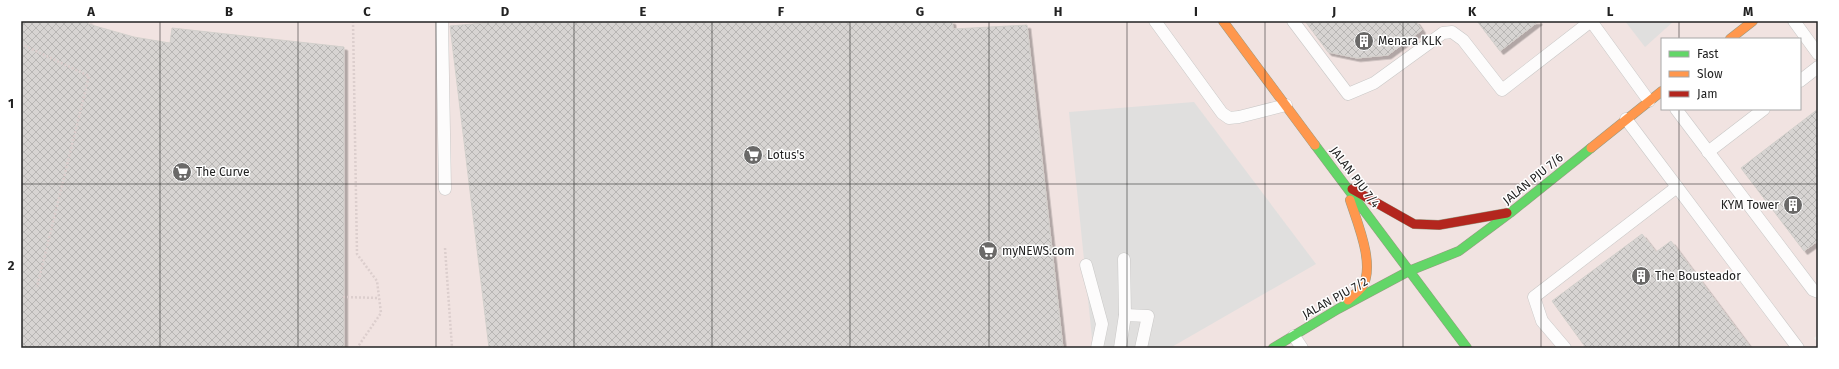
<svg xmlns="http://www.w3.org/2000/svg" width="1839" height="369" font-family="'Fira Sans',sans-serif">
<defs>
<pattern id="building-cross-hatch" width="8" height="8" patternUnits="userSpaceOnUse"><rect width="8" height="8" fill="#d7d4d2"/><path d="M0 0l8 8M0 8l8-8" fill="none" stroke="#b8b6b4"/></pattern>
<filter id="shadow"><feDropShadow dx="3.5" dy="3.5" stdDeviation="0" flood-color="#0004"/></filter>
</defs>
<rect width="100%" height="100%" fill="#f0eeeb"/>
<path fill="#f1e3e1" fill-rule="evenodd" d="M21 21H1818V335L1814 338 1818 343V348H21ZM1662 39H1800V109H1662Z"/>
<g fill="#e0dfde">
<path d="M1625 21H1674L1645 47Z"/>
<path d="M1194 102 1316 264 1170 348H1093L1069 112Z"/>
</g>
<g fill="url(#building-cross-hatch)" stroke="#d3d0cc" filter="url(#shadow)">
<path d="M21 21H89L88 24 134 37 170 43 172 28 344 47V348H21Z"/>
<path d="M505 21H952L953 29 1027 25 1063 348H489L450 26Z"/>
<path d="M1305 21H1416L1422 30 1388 55 1357 58 1328 52Z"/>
<path d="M1477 21H1539L1500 51Z"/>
<path d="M1818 109V241L1804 251 1741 168Z"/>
<path d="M1642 234 1656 252 1671 241 1751 348H1586L1552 301Z"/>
</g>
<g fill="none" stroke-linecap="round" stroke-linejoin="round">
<defs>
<g id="lane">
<path d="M442 21 445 189"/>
<path d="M1155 21 1222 113 1229 118 1239 117 1286 105"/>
<path d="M1293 21 1348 94 1374 83 1443 33 1452 32 1463 40 1502 90 1591 21 1649 101"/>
<path d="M1794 21 1818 54"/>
<path d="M1800 81 1818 67"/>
<path d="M1676 109 1813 290 1818 292"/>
<path d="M1626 119 1798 348"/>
<path d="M1708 152 1764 109"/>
<path d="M1086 265 1102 324 1097 348"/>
<path d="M1125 315 1148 316 1141 348"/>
<path d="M1294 336 1302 348"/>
<path d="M1120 348 1125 315 1124 259"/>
<path d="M1565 348 1542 321 1534 297 1677 187"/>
</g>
<g id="fast">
<path d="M1315 145 1467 348"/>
<path d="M1273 348 1338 309 1409 271 1459 251 1510 213 1591 148"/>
</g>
<g id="slow">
<path d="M1223 21 1315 145"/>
<path d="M1730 39 1753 21"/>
<path d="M1591 148 1662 91"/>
<path d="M1348 300C1352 296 1358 292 1362 287 1376 266 1357 222 1350 200"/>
</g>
<path id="jam" d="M1352 189 1414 224 1439 225 1507 213"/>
</defs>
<use href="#lane" stroke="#c9c8c7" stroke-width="13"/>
<use href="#fast" stroke="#999a82" stroke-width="10"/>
<use href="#slow" stroke="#999a82" stroke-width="10"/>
<use href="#jam" stroke="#999a82" stroke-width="10"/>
<g stroke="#dccecd" stroke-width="2.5" stroke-dasharray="2 2" stroke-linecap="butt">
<path d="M353 21 357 254 377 281 381 313 357 348"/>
<path d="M21 44 89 76 37 287"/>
<path d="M445 248 452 348"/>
<path d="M343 297 379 298"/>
</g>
<use href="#lane" stroke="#fdfcfc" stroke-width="12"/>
<use href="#fast" stroke="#63d668" stroke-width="9"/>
<use href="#slow" stroke="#ff974d" stroke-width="9"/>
<use href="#jam" stroke="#b3261e" stroke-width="9"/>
</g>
<path fill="none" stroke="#222" stroke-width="1" stroke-opacity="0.55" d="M160 21V348M298 21V348M436 21V348M574 21V348M712 21V348M850 21V348M989 21V348M1127 21V348M1265 21V348M1403 21V348M1541 21V348M1679 21V39M1679 109V348M21 184H1818"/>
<defs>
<symbol id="building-disc" viewBox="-11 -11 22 22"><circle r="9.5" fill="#6a6968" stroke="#fff"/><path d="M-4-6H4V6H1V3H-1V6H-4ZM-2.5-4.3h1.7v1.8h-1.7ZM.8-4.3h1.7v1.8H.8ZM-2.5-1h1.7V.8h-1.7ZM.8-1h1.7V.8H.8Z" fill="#fff"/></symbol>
<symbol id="supermarket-disc" viewBox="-11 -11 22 22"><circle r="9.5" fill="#6a6968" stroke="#fff"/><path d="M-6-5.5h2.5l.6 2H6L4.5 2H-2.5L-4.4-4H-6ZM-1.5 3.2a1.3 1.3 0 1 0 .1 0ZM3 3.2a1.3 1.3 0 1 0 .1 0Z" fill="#fff"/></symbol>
</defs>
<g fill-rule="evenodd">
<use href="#building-disc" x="1353" y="30" width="22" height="22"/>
<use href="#supermarket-disc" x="742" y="144" width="22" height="22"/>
<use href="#supermarket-disc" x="171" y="161" width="22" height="22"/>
<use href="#building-disc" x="1782" y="194" width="22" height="22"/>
<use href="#supermarket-disc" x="977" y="240" width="22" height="22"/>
<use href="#building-disc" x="1630" y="265" width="22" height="22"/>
</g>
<g text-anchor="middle" stroke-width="3" stroke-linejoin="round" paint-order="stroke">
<g font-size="12" fill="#222" stroke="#fff" text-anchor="start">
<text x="1378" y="45">Menara KLK</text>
<text x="767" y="159">Lotus's</text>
<text x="196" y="176">The Curve</text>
<text x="1779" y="209" text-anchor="end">KYM Tower</text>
<text x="1002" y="255">myNEWS.com</text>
<text x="1655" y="280">The Bousteador</text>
</g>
<g font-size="12" fill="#222" stroke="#fff">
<text transform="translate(1355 177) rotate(53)" y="4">JALAN PJU 7/4</text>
<text transform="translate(1533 179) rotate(-39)" y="4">JALAN PJU 7/6</text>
<text transform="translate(1335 298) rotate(-29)" y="4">JALAN PJU 7/2</text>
</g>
</g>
<rect width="1839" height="369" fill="none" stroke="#ffffff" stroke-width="44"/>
<rect x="1661" y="38" width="140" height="72" fill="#ffffff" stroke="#a7a7a7"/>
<rect x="1669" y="51" width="20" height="6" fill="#63d668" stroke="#a7a7a7"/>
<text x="1697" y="58" font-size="12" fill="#222222">Fast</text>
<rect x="1669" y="71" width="20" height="6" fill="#ff974d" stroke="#a7a7a7"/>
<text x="1697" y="78" font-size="12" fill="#222222">Slow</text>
<rect x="1669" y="91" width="20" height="6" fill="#b3261e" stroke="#a7a7a7"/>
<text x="1697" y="98" font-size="12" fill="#222222">Jam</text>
<rect x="22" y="22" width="1795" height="325" fill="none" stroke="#222" stroke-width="1.5"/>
<g font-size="13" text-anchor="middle" font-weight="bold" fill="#222">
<text x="91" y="16">A</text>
<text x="229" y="16">B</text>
<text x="367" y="16">C</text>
<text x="505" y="16">D</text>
<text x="643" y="16">E</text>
<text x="781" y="16">F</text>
<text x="920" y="16">G</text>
<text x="1058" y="16">H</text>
<text x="1196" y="16">I</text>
<text x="1334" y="16">J</text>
<text x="1472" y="16">K</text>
<text x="1610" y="16">L</text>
<text x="1748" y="16">M</text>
<text x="11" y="108">1</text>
<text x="11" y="270">2</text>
</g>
</svg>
